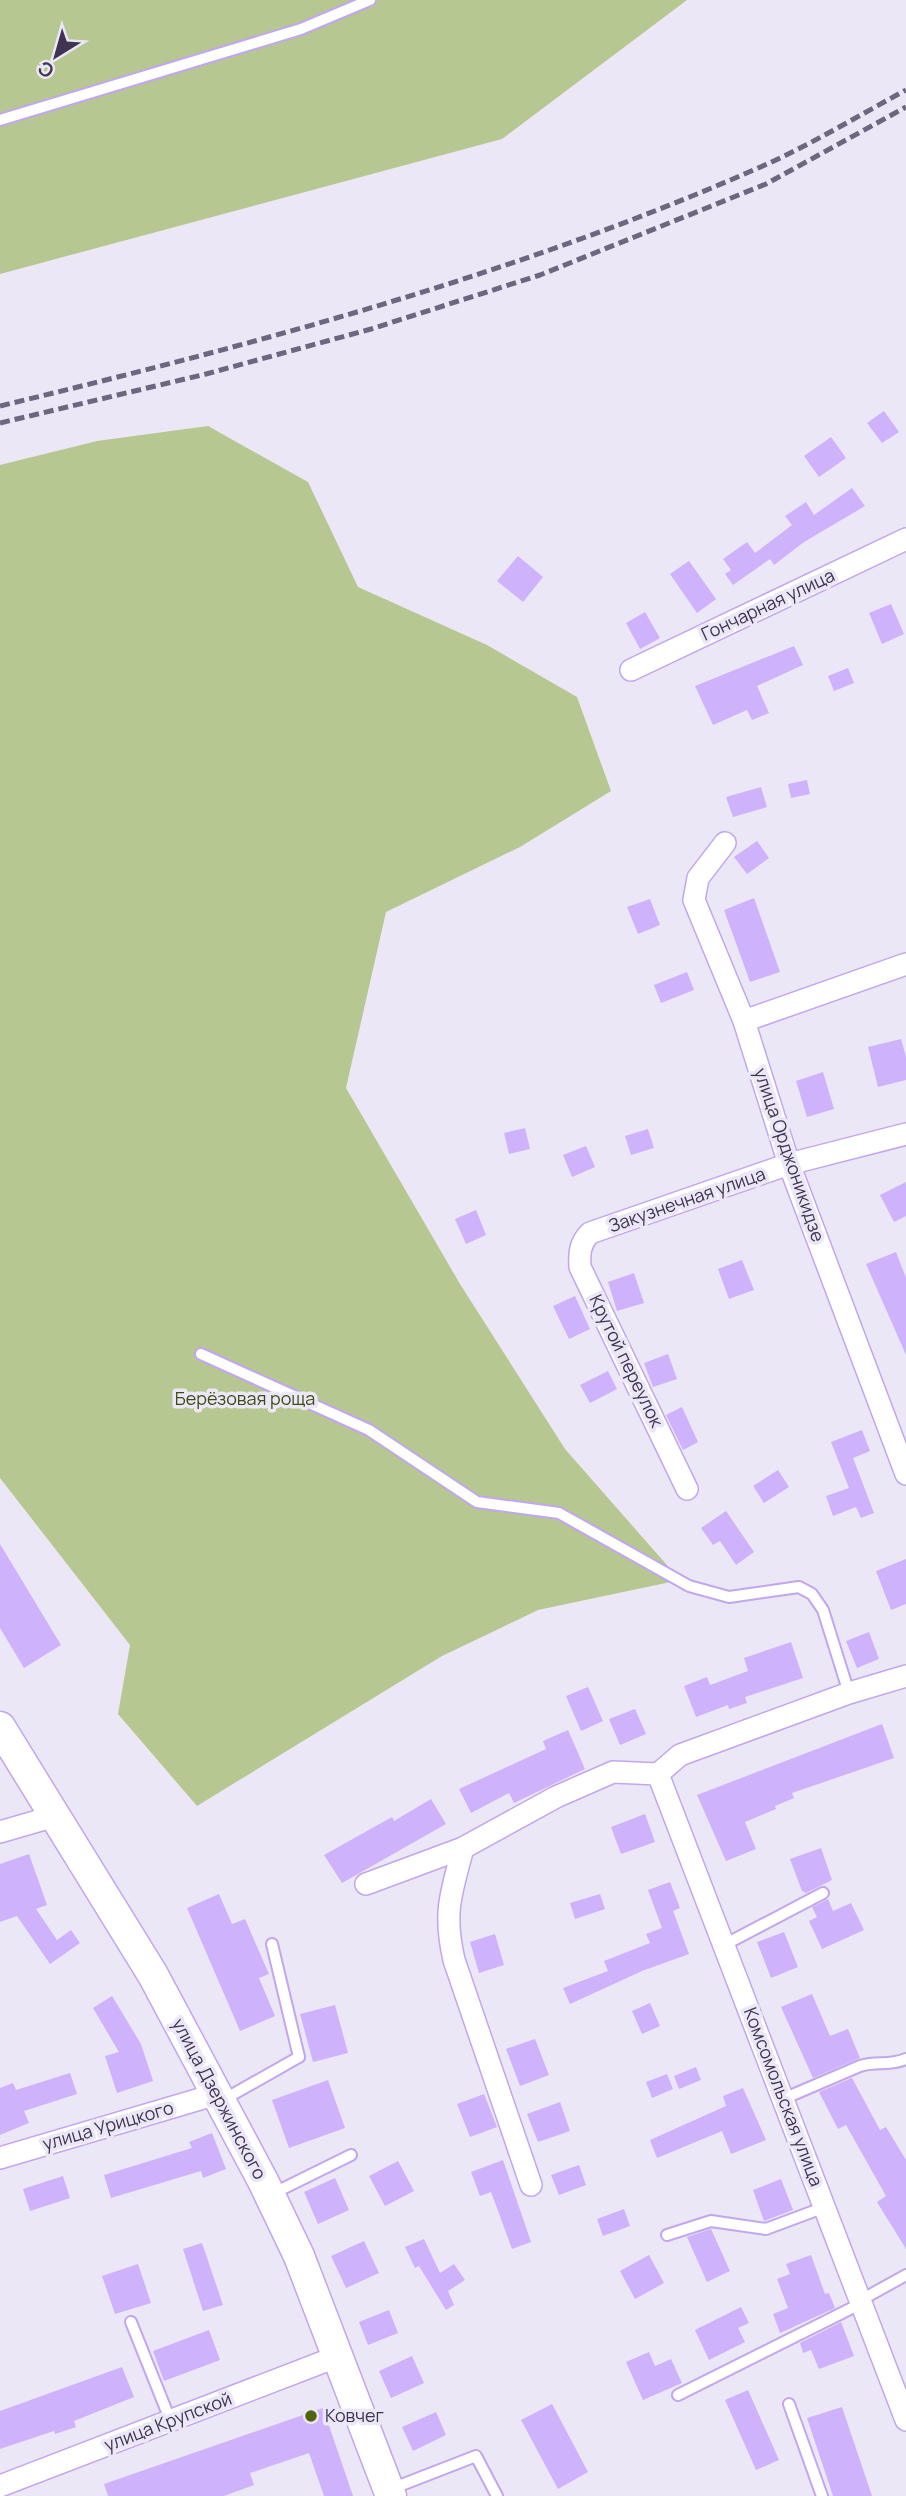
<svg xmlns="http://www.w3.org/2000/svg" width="906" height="2496" font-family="Manrope,sans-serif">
<rect width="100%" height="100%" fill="#ece7f6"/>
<g fill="#b6c792">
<path d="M0 0H687L502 139 0 274Z"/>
<path d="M208 426 308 482 358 587 487 645 577 697 611 791 520 847 386 912 346 1088 460 1284 565 1449 680 1580 538 1610 442 1656 197 1806 118 1714 130 1645 0 1478V465L97 441Z"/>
</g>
<g fill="#ceb2fb">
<path d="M884 411 899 432 882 443 867 423Z"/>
<path d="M831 437 846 458 819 477 804 456Z"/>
<path d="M852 488 865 506 804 542 774 565 770 559 733 585 725 574 731 570 723 559 747 542 755 553 792 525 785 516 806 502 814 515Z"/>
<path d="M518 556 543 577 523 602 497 581Z"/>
<path d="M689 561 716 599 697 613 670 574Z"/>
<path d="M891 604 904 634 882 644 869 613Z"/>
<path d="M645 612 660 638 640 649 626 623Z"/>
<path d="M794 646 803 665 757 686 769 713 752 720 747 710 713 725 695 686Z"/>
<path d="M848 668 854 683 834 691 828 676Z"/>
<path d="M807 780 810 794 791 798 788 784Z"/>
<path d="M761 787 767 807 733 817 726 797Z"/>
<path d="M757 841 769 858 747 874 734 857Z"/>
<path d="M754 898 780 972 750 982 724 910Z"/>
<path d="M650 899 660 925 638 934 627 907Z"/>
<path d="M687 972 694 990 661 1003 654 985Z"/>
<path d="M901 1039 906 1057V1080L878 1087 868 1047Z"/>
<path d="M823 1072 834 1109 807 1117 796 1081Z"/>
<path d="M525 1128 530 1149 509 1154 504 1133Z"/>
<path d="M648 1129 654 1148 631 1155 625 1136Z"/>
<path d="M586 1146 595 1167 572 1177 563 1155Z"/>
<path d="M906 1182V1216L894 1222 880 1195Z"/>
<path d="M476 1210 486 1235 466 1244 455 1219Z"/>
<path d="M896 1252 906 1278V1355L866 1264Z"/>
<path d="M742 1260 754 1290 729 1299 718 1269Z"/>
<path d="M634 1273 644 1303 617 1311 608 1282Z"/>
<path d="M575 1296 590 1329 569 1339 553 1306Z"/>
<path d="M668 1354 677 1379 653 1387 644 1363Z"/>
<path d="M608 1371 617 1389 590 1403 580 1385Z"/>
<path d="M682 1407 698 1442 683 1450 666 1415Z"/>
<path d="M862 1430 870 1451 853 1458 874 1513 861 1518 856 1507 833 1516 826 1496 849 1488 831 1442Z"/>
<path d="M778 1470 789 1487 764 1503 753 1486Z"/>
<path d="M726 1511 754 1552 736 1565 720 1541 713 1545 701 1528Z"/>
<path d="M0 1544 61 1645 24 1668 0 1628Z"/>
<path d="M906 1559V1604L891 1610 876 1571Z"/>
<path d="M869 1632 879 1659 857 1668 846 1641Z"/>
<path d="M791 1642 803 1678 745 1697 747 1703 729 1709 728 1705 696 1717 684 1686 707 1677 710 1685 748 1671 744 1658Z"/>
<path d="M588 1687 603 1721 581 1731 566 1696Z"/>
<path d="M635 1709 646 1734 620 1745 609 1719Z"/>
<path d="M882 1724 894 1758 792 1793 794 1798 775 1806 776 1809 745 1822 756 1849 726 1861 697 1795Z"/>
<path d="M568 1730 585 1769 514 1803 509 1793 471 1813 459 1789 546 1749 543 1741Z"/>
<path d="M431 1799 446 1824 342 1883 324 1855 392 1817 394 1821Z"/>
<path d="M645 1814 655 1842 621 1854 611 1827Z"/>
<path d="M821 1848 832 1880 806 1893 802 1891 790 1859Z"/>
<path d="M29 1854 47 1905 36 1909 57 1940 71 1930 80 1943 50 1964 17 1916 0 1922V1864Z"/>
<path d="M670 1882 680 1908 673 1911 689 1954 642 1971 570 2004 563 1988 608 1971 604 1961 650 1943 646 1934 662 1928 648 1890Z"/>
<path d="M219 1894 232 1924 245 1919 269 1974 259 1978 275 2016 240 2031 187 1908Z"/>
<path d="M600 1894 605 1909 575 1919 570 1903Z"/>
<path d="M828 1899 833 1911 851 1903 864 1930 822 1949 809 1921 817 1917 812 1907Z"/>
<path d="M784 1932 798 1967 771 1978 757 1942Z"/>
<path d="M495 1934 504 1965 479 1973 470 1942Z"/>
<path d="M812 1994 830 2036 848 2029 860 2058 813 2078 781 2007Z"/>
<path d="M112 1996 141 2044 153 2081 117 2093 105 2056 119 2052 93 2008Z"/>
<path d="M650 2003 660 2026 642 2034 632 2011Z"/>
<path d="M335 2005 348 2053 313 2062 300 2014Z"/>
<path d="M535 2039 549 2075 520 2086 506 2049Z"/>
<path d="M696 2067 701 2080 679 2089 674 2076Z"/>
<path d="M70 2073 77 2094 24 2111 29 2123 0 2135V2088L13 2083 16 2090Z"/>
<path d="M667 2074 673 2089 652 2098 646 2082Z"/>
<path d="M852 2078 880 2130 886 2127 906 2160V2249L877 2202 886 2196 846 2125 838 2129 819 2092Z"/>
<path d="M328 2080 345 2128 289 2148 272 2100Z"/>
<path d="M743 2088 766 2140 731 2154 722 2131 657 2158 650 2140 726 2106 723 2096Z"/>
<path d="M484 2094 497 2127 470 2137 457 2104Z"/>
<path d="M560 2102 570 2131 538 2142 527 2114Z"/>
<path d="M212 2133 226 2169 203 2178 201 2171 111 2198 104 2175 192 2148 189 2142Z"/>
<path d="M503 2160 531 2242 512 2249 491 2192 480 2196 471 2172Z"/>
<path d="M398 2161 414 2191 385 2206 369 2176Z"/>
<path d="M579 2165 586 2185 559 2195 551 2175Z"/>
<path d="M63 2176 70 2198 30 2211 23 2189Z"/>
<path d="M335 2178 349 2210 318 2224 304 2192Z"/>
<path d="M781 2179 793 2210 764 2221 753 2190Z"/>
<path d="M624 2209 630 2226 603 2236 597 2219Z"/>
<path d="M711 2229 730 2271 707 2282 687 2237Z"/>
<path d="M424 2239 440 2273 454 2264 465 2280 448 2291 454 2305 446 2310 419 2266 415 2268 405 2247Z"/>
<path d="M364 2241 379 2273 346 2288 331 2256Z"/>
<path d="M202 2243 223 2305 203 2311 183 2249Z"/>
<path d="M649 2255 664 2283 635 2299 620 2271Z"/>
<path d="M811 2255 825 2294 829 2293 835 2308 780 2333 773 2314 788 2308 777 2279 790 2274 786 2264Z"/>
<path d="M138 2264 151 2303 115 2314 102 2276Z"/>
<path d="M741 2307 749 2323 738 2328 745 2342 709 2360 695 2330Z"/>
<path d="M389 2310 398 2333 368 2345 359 2322Z"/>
<path d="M841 2322 854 2356 819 2369 811 2350 803 2353 800 2343Z"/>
<path d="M209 2330 220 2360 164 2381 153 2351Z"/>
<path d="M649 2352 655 2366 671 2359 682 2383 643 2400 626 2362Z"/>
<path d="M412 2356 424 2383 391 2398 379 2371Z"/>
<path d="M122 2367 134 2397 74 2421 76 2427 55 2434 54 2431 0 2449V2411Z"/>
<path d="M748 2390 779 2460 756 2470 725 2400Z"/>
<path d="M552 2404 588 2472 558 2489 521 2420Z"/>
<path d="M842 2407 872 2496H833L807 2418Z"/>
<path d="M323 2408 353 2496H324L309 2453 250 2473 254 2485 224 2496H108L104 2484Z"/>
<path d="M436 2412 446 2435 413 2451 402 2427Z"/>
</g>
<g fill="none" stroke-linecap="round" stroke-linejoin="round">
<defs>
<g id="service">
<path d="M0 120 301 29 370 0"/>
<path d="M201 1354 369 1430 477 1502 559 1513 689 1586 729 1597 799 1587 812 1594 823 1610 849 1693"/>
<path d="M724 1945 823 1893"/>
<path d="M783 2099 860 2066C879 2060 885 2067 906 2059"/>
<path d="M223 2100 299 2057 272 1944"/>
<path d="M272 2194 351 2155"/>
<path d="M667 2235 711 2221 766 2229 825 2207"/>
<path d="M861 2300 906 2275"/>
<path d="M131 2322 171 2422"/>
<path d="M678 2395 862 2303"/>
<path d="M789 2404 822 2496"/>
<path d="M391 2489 476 2456 497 2496"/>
</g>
<g id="minor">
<path d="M631 670 906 539"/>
<path d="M725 843 698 878 694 900 744 1021 789 1164 906 1474"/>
<path d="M744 1021 906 964"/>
<path d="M687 1489 580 1267C579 1253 580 1243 590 1233L789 1164 906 1134"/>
<path d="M658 1774 906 2420"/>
<path d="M0 1832 55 1816"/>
<path d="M463 1848C451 1894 443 1912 454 1960L531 2185"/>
<path d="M366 1884 463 1848 556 1797 613 1772 658 1774 680 1755 849 1693 906 1676"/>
<path d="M0 2158 217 2094"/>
<path d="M0 2486 336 2357"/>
</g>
<path id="secondary" d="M0 1727 153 1975 263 2181 299 2256 391 2496"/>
</defs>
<use href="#service" stroke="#c2a6ee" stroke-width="14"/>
<use href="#minor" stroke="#c2a6ee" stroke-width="24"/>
<use href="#secondary" stroke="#c2a6ee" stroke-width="33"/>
<use href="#service" stroke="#fff" stroke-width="10"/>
<use href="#minor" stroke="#fff" stroke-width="21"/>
<use href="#secondary" stroke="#fff" stroke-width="30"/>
<g stroke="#6e657e" stroke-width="5" stroke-dasharray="10 5" stroke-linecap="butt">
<path d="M0 406C257 344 514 275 756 169 807 147 856 117 906 90"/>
<path d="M0 423 206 374 371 329 540 275 766 184 906 107"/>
</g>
</g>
<circle fill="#51640d" stroke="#ece7f6" stroke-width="2.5" cx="311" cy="2416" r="7"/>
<g text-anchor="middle" stroke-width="7" stroke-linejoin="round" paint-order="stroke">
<g font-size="18" fill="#3f3451" stroke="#ece7f6">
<text transform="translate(768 605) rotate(-25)" y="6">Гончарная улица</text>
<text transform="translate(789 1155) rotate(71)" y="6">улица Орджоникидзе</text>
<text transform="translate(687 1200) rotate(-19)" y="6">Закузнечная улица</text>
<text transform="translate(626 1361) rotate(64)" y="6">Крутой переулок</text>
<text transform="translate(783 2097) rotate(69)" y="6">Комсомольская улица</text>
<text transform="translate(219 2099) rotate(62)" y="6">улица Дзержинского</text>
<text transform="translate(108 2126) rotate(-16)" y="6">улица Урицкого</text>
<text transform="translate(168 2422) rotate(-21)" y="6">улица Крупской</text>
</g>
<g font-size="18" fill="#3e4b16" stroke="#ece7f6">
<text x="245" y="1405">Берёзовая роща</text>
</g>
<g font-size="18" fill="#3f3451" stroke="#ece7f6" text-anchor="start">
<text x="325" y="2422">Ковчег</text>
</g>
</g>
<g transform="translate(56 56) rotate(217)" stroke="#ece7f6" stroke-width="5" paint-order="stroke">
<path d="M0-5L12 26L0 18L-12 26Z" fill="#3f3451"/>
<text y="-10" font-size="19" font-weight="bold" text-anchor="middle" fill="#3f3451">С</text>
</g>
</svg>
